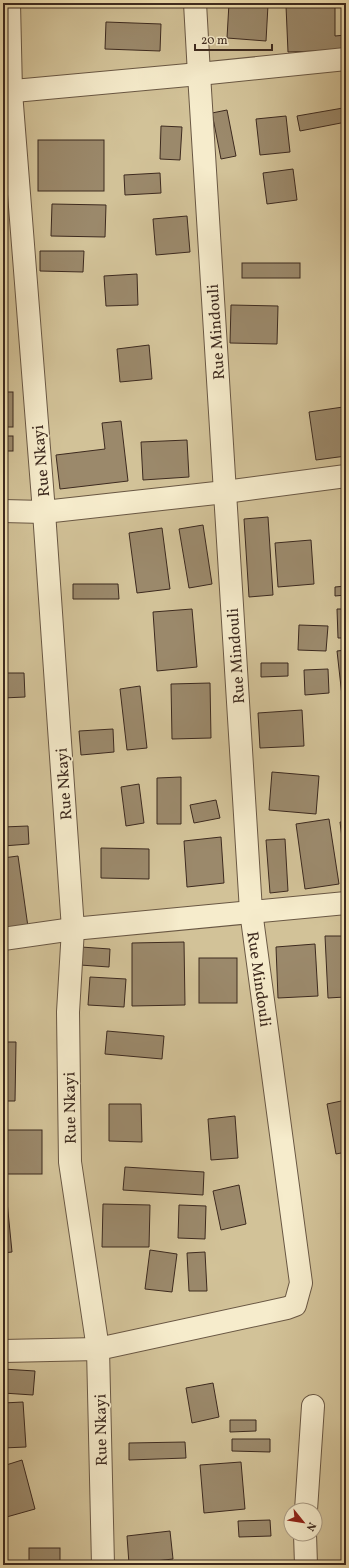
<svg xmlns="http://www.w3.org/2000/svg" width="349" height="1568" font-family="Vollkorn,serif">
<rect width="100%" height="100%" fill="#f1e1b1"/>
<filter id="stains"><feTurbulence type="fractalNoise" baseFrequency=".005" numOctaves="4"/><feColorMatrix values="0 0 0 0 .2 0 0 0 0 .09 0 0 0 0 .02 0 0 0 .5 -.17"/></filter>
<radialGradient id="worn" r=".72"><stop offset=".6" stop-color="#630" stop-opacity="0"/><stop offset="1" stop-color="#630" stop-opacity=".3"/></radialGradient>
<path fill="#d2c298" stroke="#88765c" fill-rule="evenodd" d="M3 3H346V1565H3ZM291 1510H315V1534H291Z"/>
<g fill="#9b896b" stroke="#3d2a1f">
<path d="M229 3 268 5 266 41 227 38Z"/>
<path d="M335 5V36L346 35V50L288 52 286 6Z"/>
<path d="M106 22 161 24 160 51 105 49Z"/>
<path d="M343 108 346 122 300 131 297 116Z"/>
<path d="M227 110 236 156 221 159 212 113Z"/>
<path d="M286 116 290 152 260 155 256 119Z"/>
<path d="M161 126 182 127 180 160 160 159Z"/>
<rect x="38" y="140" width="66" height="51"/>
<path d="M293 169 297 200 267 204 263 173Z"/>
<path d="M160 173 161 193 125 195 124 175Z"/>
<path d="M52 204 106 205 105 237 51 236Z"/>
<path d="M187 216 190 252 156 255 153 219Z"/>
<path d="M40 251H84L83 272 40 271Z"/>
<rect x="242" y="263" width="58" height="15"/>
<path d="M137 274 138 305 106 306 104 276Z"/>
<path d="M231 305 278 306 277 344 230 343Z"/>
<path d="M3 322 7 350 3 351Z"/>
<path d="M149 345 152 379 120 382 117 349Z"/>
<rect x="3" y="392" width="10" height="35"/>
<path d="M343 407 346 423V456L316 460 309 412Z"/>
<path d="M121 421 128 481 60 489 56 455 105 449 102 423Z"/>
<rect x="3" y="436" width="10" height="15"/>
<path d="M187 440 189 477 143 480 141 442Z"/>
<path d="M3 460H4L5 492H3Z"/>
<path d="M268 517 273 595 249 597 244 519Z"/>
<path d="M203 525 212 584 189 588 179 529Z"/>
<path d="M162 528 170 589 137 593 129 533Z"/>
<path d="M311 540 314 584 278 587 275 543Z"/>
<path d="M73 584H118L119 599H73Z"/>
<path d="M346 586V595L335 596V587Z"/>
<path d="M192 609 197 667 157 671 153 612Z"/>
<path d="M337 609H346V638H338Z"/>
<path d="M299 625 328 626 326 651 298 650Z"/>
<path d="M346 650V704L343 705 337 651Z"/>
<path d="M261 663H288V676L261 677Z"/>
<path d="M328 669 329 693 305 695 304 670Z"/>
<path d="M3 673H24L25 697 3 698Z"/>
<path d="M210 683 211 738 172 739 171 684Z"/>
<path d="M140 686 147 748 127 750 120 689Z"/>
<path d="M302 710 304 746 260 748 258 713Z"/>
<path d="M113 729 114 752 81 755 79 731Z"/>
<path d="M3 769H7V780L3 781Z"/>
<path d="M272 772 319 776 316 814 269 810Z"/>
<path d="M181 777V824H157V778Z"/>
<path d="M139 784 144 823 126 826 121 787Z"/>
<path d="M216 800 220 818 194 823 190 805Z"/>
<path d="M329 819 339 884 305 889 296 824Z"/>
<path d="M340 822H346V870Z"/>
<path d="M28 826 29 844 3 846V827Z"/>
<path d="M221 837 224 883 187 887 184 841Z"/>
<path d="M285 839 288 891 270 893 266 840Z"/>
<path d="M101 848 149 849V879L101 878Z"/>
<path d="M18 856 28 927 3 930V858Z"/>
<path d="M325 936H343L345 997 328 998Z"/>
<path d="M184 942 185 1005 132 1006V943Z"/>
<path d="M315 944 318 996 278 998 276 947Z"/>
<path d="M81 947 110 949 109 967 80 965Z"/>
<rect x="199" y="958" width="38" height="45"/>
<path d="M90 977 126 979 124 1007 88 1005Z"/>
<path d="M107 1031 164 1036 162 1059 105 1054Z"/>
<path d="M3 1042H16L15 1101H3Z"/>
<path d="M346 1100V1152L336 1154 327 1104Z"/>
<path d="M109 1104H141L142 1142 109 1141Z"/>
<path d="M235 1116 238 1158 211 1160 208 1119Z"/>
<rect x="3" y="1130" width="39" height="44"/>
<path d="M125 1167 204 1172 203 1195 123 1190Z"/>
<path d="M239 1185 246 1224 221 1230 213 1191Z"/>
<path d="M6 1191 12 1252 3 1253V1192Z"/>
<path d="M103 1204 150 1205 149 1247H102Z"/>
<path d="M179 1205 206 1206 205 1239 178 1238Z"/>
<path d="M150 1250 177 1254 172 1292 145 1289Z"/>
<path d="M205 1252 207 1291H189L187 1253Z"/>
<path d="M3 1369 35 1371 33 1395 3 1393Z"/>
<path d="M213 1383 219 1417 192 1423 186 1388Z"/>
<path d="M23 1402 26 1447 3 1448V1403Z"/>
<path d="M230 1420H256V1431L230 1432Z"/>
<path d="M232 1439H270V1452L232 1451Z"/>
<path d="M185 1442 186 1458 129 1460V1443Z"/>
<path d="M22 1460 35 1509 3 1518V1466Z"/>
<path d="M241 1462 245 1509 204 1513 200 1465Z"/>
<path d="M270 1520 271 1536 239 1537 238 1521Z"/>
<path d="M170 1531 173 1559 129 1564 127 1536Z"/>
<rect x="29" y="1548" width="31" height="17"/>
</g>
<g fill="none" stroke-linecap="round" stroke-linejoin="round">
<defs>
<g id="street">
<path d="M9 3 11 92 44 512 73 929 68 1012 70 1162 98 1349 103 1565"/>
<path d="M3 92 199 74 346 59"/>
<path d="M3 511 44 512 225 492 346 476"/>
<path d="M3 939 73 929 346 903"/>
<path d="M3 1351 98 1349 287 1308 295 1305 301 1283 251 911 199 74 195 3"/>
<path d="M306 1510 313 1406"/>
<path d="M305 1534 306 1565"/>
</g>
</defs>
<use href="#street" stroke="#6a5844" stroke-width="24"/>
<use href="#street" stroke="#f6eccc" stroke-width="22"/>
</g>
<g text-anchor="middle" stroke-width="3.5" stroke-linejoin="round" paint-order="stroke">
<g font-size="16" fill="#3d2a1f" stroke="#f6eccc">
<text transform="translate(215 332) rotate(-94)" y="6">Rue Mindouli</text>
<text transform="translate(40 461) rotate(-95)" y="6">Rue Nkayi</text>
<text transform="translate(235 656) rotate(-94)" y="6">Rue Mindouli</text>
<text transform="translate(63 784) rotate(-94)" y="6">Rue Nkayi</text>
<text transform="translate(260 979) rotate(82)" y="6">Rue Mindouli</text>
<text transform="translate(69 1108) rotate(-91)" y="6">Rue Nkayi</text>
<text transform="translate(100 1430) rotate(-91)" y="6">Rue Nkayi</text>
</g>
</g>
<rect width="349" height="1568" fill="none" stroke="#f1e1b1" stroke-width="16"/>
<rect x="4" y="4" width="341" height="1560" fill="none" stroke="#3d2a1f" stroke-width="2"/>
<rect x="8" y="8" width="333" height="1552" fill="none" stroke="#3d2a1f"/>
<g transform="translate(303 1522) rotate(120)"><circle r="19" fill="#f6eccc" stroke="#ac9e87"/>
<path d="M0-3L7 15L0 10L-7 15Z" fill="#8f2418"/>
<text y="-6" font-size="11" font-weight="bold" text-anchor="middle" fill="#3d2a1f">N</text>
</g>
<path d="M195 44v6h77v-6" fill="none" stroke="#3d2a1f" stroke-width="2"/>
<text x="201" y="44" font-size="12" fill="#3d2a1f" stroke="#f6eccc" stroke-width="3" paint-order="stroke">20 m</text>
<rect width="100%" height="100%" filter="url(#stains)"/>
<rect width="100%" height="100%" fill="url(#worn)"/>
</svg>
